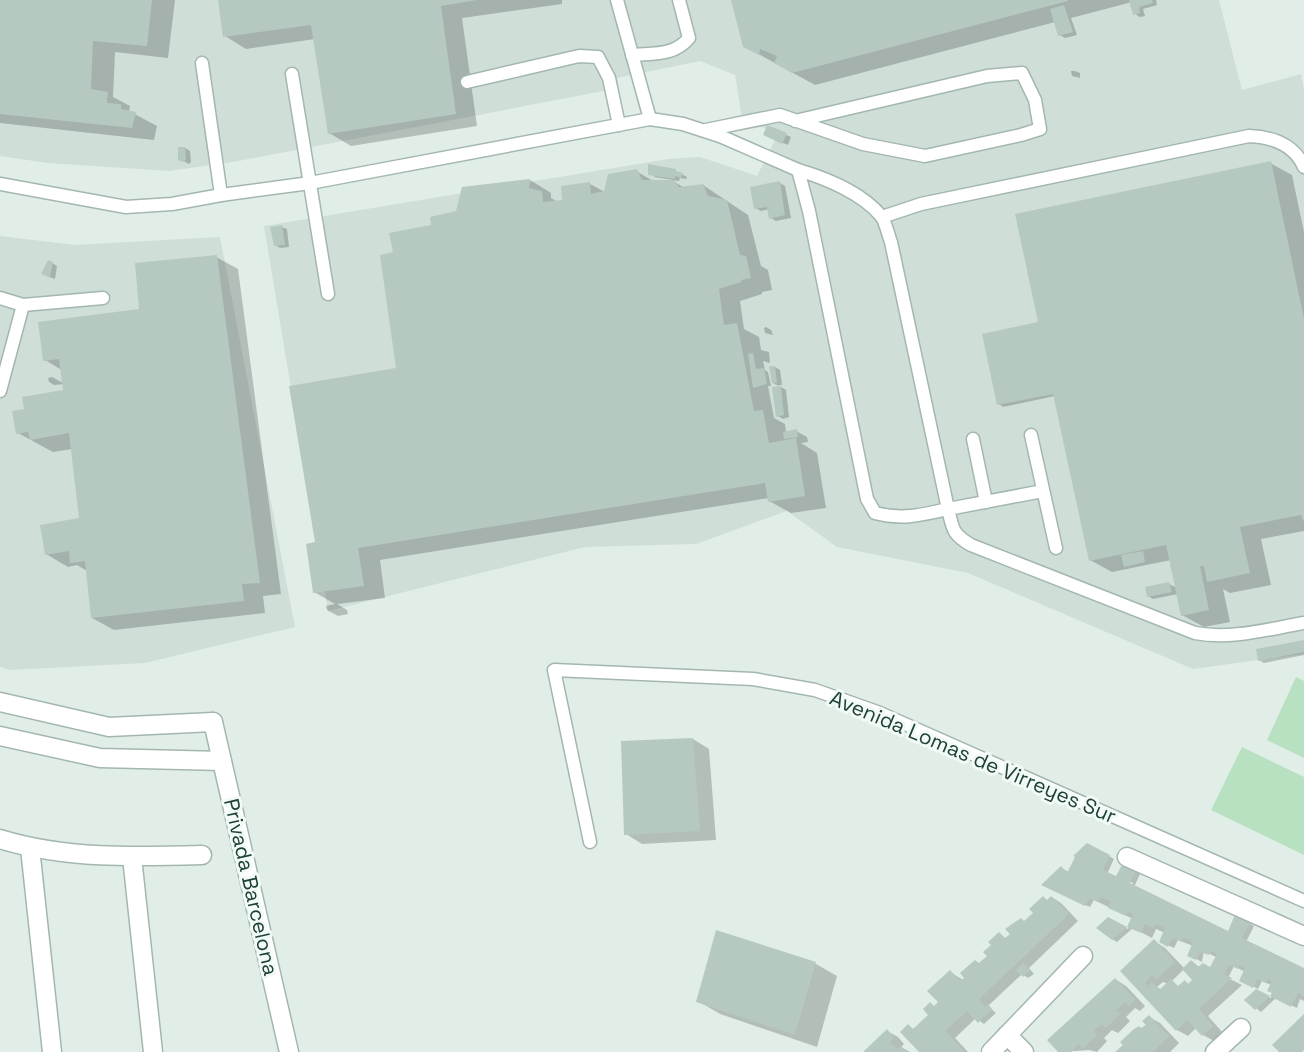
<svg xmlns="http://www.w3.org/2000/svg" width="1304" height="1052" font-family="'Space Grotesk',sans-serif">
<rect width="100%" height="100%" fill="#e1eee8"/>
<g fill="#cfded7">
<path d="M0 0H1219L1242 90 1301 74 1304 90V654L1193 669 968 573 837 547 787 511 696 544 585 547 328 611 264 226 668 159 700 157 757 176 778 134 742 118 735 75 700 61 617 78 619 88 233 162 169 171 48 163 0 156Z"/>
<path d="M0 236 75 245 220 237 295 627 145 663 10 670 0 667Z"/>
</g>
<g fill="#b8e1c2">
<path d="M1296 677 1304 681V758L1267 740Z"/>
<path d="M1242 747 1304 777V855L1211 810Z"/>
</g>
<g fill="#0003" fill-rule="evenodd">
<path d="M0 0H175L168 58 115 52 113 97 130 106 129 111 157 126 154 140 0 123Z"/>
<path d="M219 0H562V4L462 18 477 126 351 146 329 133 315 39 246 49 225 36Z"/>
<path d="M732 0H1156L1157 5 1143 9 1145 16 1140 17 1135 14 1132 2 1071 18 1077 35 1065 38 1060 35 1055 22 815 85 744 46Z"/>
<path d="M1071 71H1075L1080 73V78L1072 76Z"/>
<path d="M768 127 791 137 788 145 769 137Z"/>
<path d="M185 148 190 151 191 162 189 164 180 159Z"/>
<path d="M1270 163 1292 175 1304 232V531L1261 539 1271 585 1230 593 1223 589 1230 622 1204 627 1182 615 1178 594 1153 599 1148 596 1169 584 1177 588 1171 560 1112 572 1090 560 1055 396 1003 407 999 404 1040 323Z"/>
<path d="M636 171 655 182 671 181V180L685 188 703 185 748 215 761 266 768 270 772 290 762 292V294L740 301 744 329 759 337 761 350 769 352 770 363 763 361 765 370 768 372 771 386H768L774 418 785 424 786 433 796 431 807 437 808 442 801 443 817 453 826 508 791 513 769 501V498L380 560 385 598 337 604 347 610 348 614 338 616 327 610 326 606 335 604 314 592 317 544 398 369 395 254 433 226 457 212 530 180 551 193V198L558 202 563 201 590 184 605 192Z"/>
<path d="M676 171 687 177 686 179 680 178 679 181 655 177 650 174Z"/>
<path d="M780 183 785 186 791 218 776 221 771 218 769 209 761 211 756 208Z"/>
<path d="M282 227 287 229 289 247 280 248 275 245Z"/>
<path d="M216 257 238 269 281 594 263 596 265 613 114 630 92 618 87 571 77 565 68 567 46 554 81 519 72 449 53 452 18 433 26 410 64 391V384L54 385 49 382 48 378 52 377 63 383 62 370 45 360 141 310Z"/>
<path d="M52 263 57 266 55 279 44 275Z"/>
<path d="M766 327 771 330 773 335 765 333 764 328Z"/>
<path d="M775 367 780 370 782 385H778L786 390 789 417 783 419 778 416 781 387 773 383Z"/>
<path d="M1304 642V655L1264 663 1259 660Z"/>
<path d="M693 739 709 749 716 840 642 844 626 834Z"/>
<path d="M1109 856 1114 859 1107 874 1131 886 1133 883 1118 876 1124 863 1141 872 1134 887 1236 937 1249 923 1254 926 1246 942 1304 970V1001L1300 999 1297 1008 1276 998 1261 1012 1246 1000 1258 990 1257 991 1271 998 1273 993 1271 985 1262 981 1258 989 1241 980 1245 972 1234 966 1228 978 1242 985 1208 1016 1223 1033 1214 1041 1203 1035 1196 1028 1188 1036 1177 1030 1122 971 1154 941 1165 948 1184 968 1192 961 1200 968 1220 973 1216 957 1204 951 1202 962 1189 955 1193 946 1178 940 1174 948 1161 942 1165 933 1156 929 1152 938 1133 928 1117 942 1112 939 1108 919 1128 929 1133 919 1094 900 1090 907 1083 904 1061 868 1069 872ZM1184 969 1194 980 1189 984 1185 982 1179 987 1172 981ZM1163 982 1168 984 1162 990 1157 987Z"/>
<path d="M1052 897 1062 904 1078 921 1029 968 1034 974 1028 978 1022 974 988 1006 996 1013 984 1024 976 1018 955 1038 968 1052H921L908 1026 915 1030 940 1002 950 972 963 980 989 956 999 934 1007 939Z"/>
<path d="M717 932 816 964 837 976 817 1047 720 1014 698 1001Z"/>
<path d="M1115 979 1126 986 1145 1006 1140 1011 1135 1008 1126 1017 1130 1021 1118 1033 1112 1030 1104 1038 1107 1041 1097 1052 1089 1050 1060 1052Z"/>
<path d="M1149 1017 1160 1023 1179 1043 1170 1052H1117L1148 1025Z"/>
<path d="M887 1031 898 1037 904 1044 901 1047 910 1052H867Z"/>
</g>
<g fill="#b6c9c1">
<path d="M0 0H152L147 46 93 41 91 89 108 92 107 103 121 104V109L136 112 132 128 0 114Z"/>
<path d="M218 0H477L441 6 456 114 328 134 311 25 223 37Z"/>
<path d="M731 0H1068V1L792 73 774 63 777 56 760 49 759 55 743 47Z"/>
<path d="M1129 0H1152L1153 3 1139 7 1140 13 1133 15Z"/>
<path d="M1064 5 1073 32 1058 36 1050 9Z"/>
<path d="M767 125 787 133 782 144 763 135Z"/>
<path d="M178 147H185L186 159 183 162 178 160Z"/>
<path d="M1271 161 1304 319V522L1301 515 1240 527 1250 573 1207 582 1204 566H1200L1209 610 1181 616 1166 545 1089 561 1053 394 997 405 982 334 1038 322 1015 214Z"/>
<path d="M648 164 676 169V171L683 173 681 178 675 176V179L648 175Z"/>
<path d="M637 169 642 180H674L679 187 703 184 708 196 727 200 740 255 746 256 751 278 741 280V282L719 289 724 325 737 323 754 411 763 410 769 443 796 438 805 496 768 502 765 483 358 548 364 586 313 593 306 544 315 542 289 386 396 368 380 255 393 252 389 233 431 225 430 217 456 211 462 187 530 179 529 188 542 191 543 202 562 200 561 186 590 182 591 194 604 191 608 174Z"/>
<path d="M780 181 785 215 769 219 767 207 754 209 750 187Z"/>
<path d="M282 225 285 245 274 246 270 227Z"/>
<path d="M217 255 260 583 242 584 244 601 91 618 85 561 70 563 69 551 45 555 40 525 79 518 69 433 30 440 28 432 16 434 12 411 24 409 22 397 63 390 59 359 43 361 38 322 139 309 135 263Z"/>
<path d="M48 260 53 262 50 277 41 274Z"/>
<path d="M753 353 756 369 764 368 767 384 753 388 748 354Z"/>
<path d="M769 366H775L777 383H772Z"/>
<path d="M781 386 784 415 776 417 772 387Z"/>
<path d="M797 429 798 437 784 439 783 432Z"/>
<path d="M1143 551 1145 562 1124 567 1121 555Z"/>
<path d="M1169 582 1172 592 1147 597 1145 587Z"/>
<path d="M1304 640V652L1258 661 1256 649Z"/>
<path d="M693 738 700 831 624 835 621 741Z"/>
<path d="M1087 843 1110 855 1103 870 1116 876 1124 861 1137 868 1130 883 1228 931 1235 915 1250 922 1242 938 1304 968V996L1298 993 1291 1007 1270 996 1255 1010 1244 1000 1256 989 1270 996 1272 993 1267 991 1272 981 1268 979 1266 983 1257 979 1253 988 1239 981 1245 968 1239 965 1238 969 1229 965 1224 974 1232 978 1199 1009 1213 1026 1202 1036 1187 1020 1176 1031 1120 971 1154 939 1175 962 1156 980 1152 975 1145 983 1148 986 1152 982 1159 990 1171 979 1178 986 1185 980 1188 984 1192 980 1182 969 1191 960 1198 967 1203 963 1210 967 1217 954 1211 951 1209 955 1200 952 1196 960 1187 956 1193 942 1184 938 1182 942 1173 938 1168 947 1159 942 1165 928 1156 924 1154 928 1145 924 1141 933 1127 927 1112 940 1096 928 1108 917 1127 927 1133 914 1128 911 1126 916 1108 908 1111 902 1100 897 1098 902 1089 898 1085 906 1041 885 1061 866 1067 873 1075 857 1073 856Z"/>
<path d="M1043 896 1047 900 1051 896 1069 914 979 999 985 1007 988 1004 992 1009 978 1023 967 1011 945 1031 965 1052H919L900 1032 908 1024 913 1029 928 1015 923 1009 930 1002 934 1006 938 1002 927 991 950 970 960 981 964 978 960 973 975 960 979 963 987 956 983 952 991 945 988 942 999 932 1005 938 1010 934 1005 929 1021 918 1024 921 1033 913 1029 909Z"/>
<path d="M716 930 816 962 795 1035 696 1002Z"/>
<path d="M1023 963 1030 970 1023 977 1016 970Z"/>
<path d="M1115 978 1135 999 1129 1006 1125 1002 1121 1006 1116 1010 1120 1014 1106 1028 1102 1024 1094 1031 1097 1035 1083 1049 1079 1044 1071 1052H1058L1047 1040Z"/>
<path d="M1304 1014V1050L1302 1052H1279L1272 1045Z"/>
<path d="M1149 1015 1169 1036 1153 1052H1115L1123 1045 1120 1042 1134 1029 1139 1026 1141 1028 1146 1025 1142 1021Z"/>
<path d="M887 1029 894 1038 890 1042 897 1049 901 1046 907 1052H863Z"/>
</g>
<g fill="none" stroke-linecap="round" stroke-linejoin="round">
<defs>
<g id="service">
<path d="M617 0 650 119"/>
<path d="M632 55C654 53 674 56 689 38L679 0"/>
<path d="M202 63 221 195"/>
<path d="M292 74 328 294"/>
<path d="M467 82 579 56 598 57 609 78 619 125"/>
<path d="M706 130 780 115 863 144 925 156 1021 135 1040 129 1035 100 1022 73 987 76 795 121"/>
<path d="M798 170C825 178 862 193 881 216 886 222 888 235 891 242L948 509C922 515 901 520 875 513L867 499 809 211Z"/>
<path d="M0 184 126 207 172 204 221 195 310 183 650 119 683 124 720 136 798 170"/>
<path d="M882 217 921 204 1249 136C1272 137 1294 144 1304 167"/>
<path d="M0 298 23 305 0 391"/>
<path d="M23 305 103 298"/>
<path d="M1031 435 1056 548"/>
<path d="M973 439 986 502"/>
<path d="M1043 491 948 509C953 529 952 534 971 545L1195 633C1231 640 1268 629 1304 623"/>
<path d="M590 842 554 670 753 679 815 690 880 713 1304 901"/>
</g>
<g id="minor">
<path d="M213 722 289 1052"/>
<path d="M0 839C65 859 134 857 202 855"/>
<path d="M30 848 52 1052"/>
<path d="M132 857 153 1052"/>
<path d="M1127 857 1304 936"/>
<path d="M1007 1035 1024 1052"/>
<path d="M991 1052 1083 956"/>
<path d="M1215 1052 1241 1028"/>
</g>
<g id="tertiary">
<path d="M0 702 109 727 213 722"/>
<path d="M0 736 100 758 222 761"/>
</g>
</defs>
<use href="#service" stroke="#a3b7af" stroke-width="15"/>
<use href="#minor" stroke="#a3b7af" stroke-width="21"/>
<use href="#tertiary" stroke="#a3b7af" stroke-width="21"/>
<use href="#service" stroke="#fff" stroke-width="12"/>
<use href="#minor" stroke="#fff" stroke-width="18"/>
<use href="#tertiary" stroke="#fff" stroke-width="18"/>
</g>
<g text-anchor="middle" stroke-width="6" stroke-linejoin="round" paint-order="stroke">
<g font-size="21" fill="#1f4137" stroke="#f2faf6">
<text transform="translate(973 757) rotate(23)" y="7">Avenida Lomas de Virreyes Sur</text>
<text transform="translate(251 887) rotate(77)" y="7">Privada Barcelona</text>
</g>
</g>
</svg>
